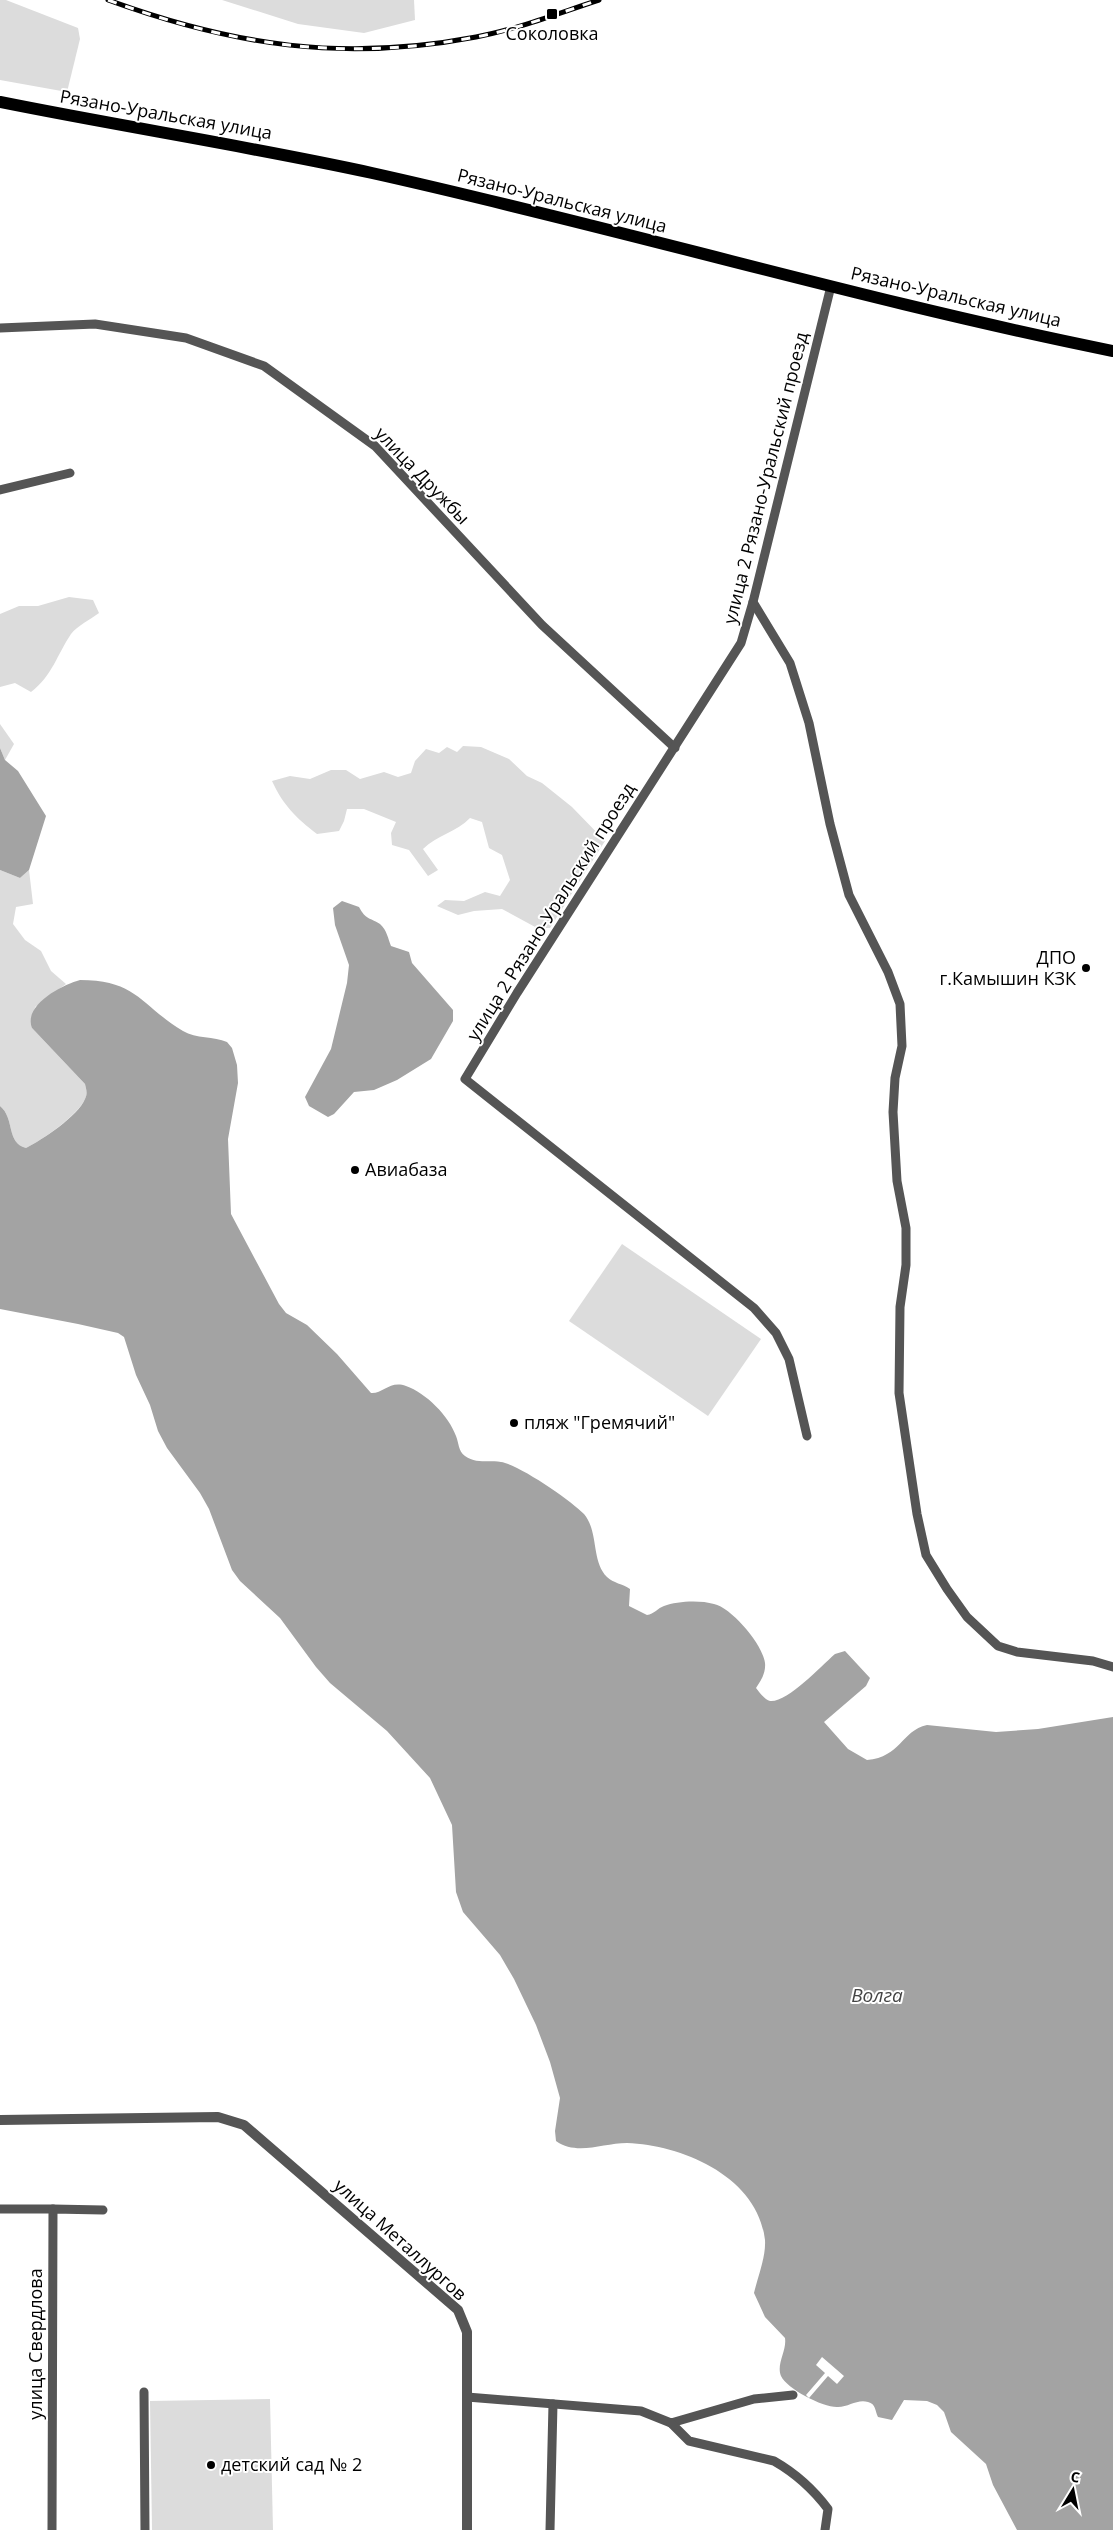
<svg xmlns="http://www.w3.org/2000/svg" width="1113" height="2530" font-family="'Open Sans',sans-serif">
<rect width="100%" height="100%" fill="#fff"/>
<g fill="#dcdcdc">
<path d="M0 0H6L78 28 80 39 67 92 0 80Z"/>
<path d="M222 0H414L415 20 364 33 298 24Z"/>
<path d="M69 597 93 600 99 613C91 619 77 626 71 634 57 655 52 676 31 692L15 683 0 687V614L19 606H38Z"/>
<path d="M0 724 14 744 5 760 0 748Z"/>
<path d="M463 746 481 747 509 759 527 776 542 783 572 807 605 841 550 928H537L502 909 474 911 458 915 437 906 445 900 464 901 485 892 500 896 510 880 502 855 489 848 482 822 470 818C457 832 437 835 423 849L438 870 428 876 409 850 392 845 391 833 396 822 364 809H347L344 821 339 831 317 834C296 818 283 805 272 781L290 776 310 779 331 770H346L360 779 384 772 398 777 411 773 415 761 426 749 439 753 447 747 457 752Z"/>
<path d="M0 870 20 878 29 870 33 904 16 907 13 924 25 940 41 951 51 971 66 984 35 1007 32 1028 85 1084C86 1089 88 1093 85 1099 77 1116 42 1140 26 1148 6 1143 15 1118 0 1106Z"/>
<path d="M622 1244 761 1339 708 1416 569 1321Z"/>
<path d="M270 2399 273 2530H152L150 2401Z"/>
</g>
<g fill="#a3a3a3">
<path d="M0 748 5 760 18 771 46 816 29 870 20 878 0 870Z"/>
<path d="M342 901 359 907C366 920 369 917 380 924 387 930 388 939 391 946L409 952 412 963 453 1010V1021L431 1059 397 1080 374 1090 354 1092 334 1114 328 1117 309 1106 305 1097 331 1049 347 983 349 965 335 925 333 908Z"/>
<path d="M80 980C137 980 140 1005 183 1031 196 1039 214 1036 227 1042L232 1048 237 1065 238 1083 228 1139 231 1214 279 1304 286 1313 307 1325 337 1354 371 1393C383 1394 390 1380 406 1386 426 1393 449 1416 456 1436 459 1443 458 1451 465 1456 476 1464 488 1460 501 1462 518 1464 572 1501 584 1514 599 1532 591 1561 607 1577 613 1583 623 1584 630 1589L629 1606 647 1615C654 1614 658 1608 664 1606 677 1601 700 1600 714 1604 732 1608 763 1645 765 1663 766 1673 761 1680 756 1688 759 1692 765 1700 770 1701 787 1703 820 1667 835 1654L845 1651 870 1678 866 1686 824 1722 848 1749 867 1760C901 1757 901 1731 927 1725L996 1732 1038 1729 1113 1717V2530H1017L993 2485 986 2464 951 2432 944 2412 937 2405 927 2401 904 2400 892 2420 878 2417C875 2411 876 2404 868 2402 857 2399 849 2407 838 2407 824 2408 787 2389 781 2376 776 2364 787 2351 785 2338L765 2317 754 2293C758 2276 766 2257 765 2240 758 2177 683 2145 627 2143 603 2143 577 2156 556 2141L555 2131 560 2098 550 2062 536 2025 514 1979 500 1955 463 1912 456 1892 452 1825 430 1778 387 1731 330 1683 316 1667 280 1618 240 1581 232 1570 209 1509 200 1493 167 1448 158 1431 150 1405 136 1375 124 1337 118 1333 78 1324 0 1309V1106C15 1118 6 1143 26 1148 42 1140 78 1116 85 1099 88 1093 86 1089 85 1084L32 1028C23 1005 62 985 80 980Z"/>
</g>
<path fill="#fff" d="M822 2357 844 2376 837 2384 828 2376 809 2398 806 2395 825 2373 816 2365Z"/>
<g fill="none" stroke-linecap="round" stroke-linejoin="round">
<g stroke="#555" stroke-width="9">
<path d="M0 328 95 324 186 338 264 366 375 446 542 625 675 748"/>
<path d="M0 490 70 473"/>
<path d="M753 602 790 663 809 723 830 824 849 895 888 972 900 1004 902 1046 895 1078 893 1112 897 1181 906 1228V1265L900 1307 899 1393 917 1514 926 1555 947 1589 967 1617 998 1646 1017 1652 1093 1661 1113 1667"/>
<path d="M807 1436 789 1359 776 1333 754 1308 465 1079 517 993 741 643 753 602 831 286"/>
<path d="M0 2209H53"/>
<path d="M144 2392 145 2530"/>
<path d="M467 2397 641 2411 671 2423 754 2399 793 2395"/>
<path d="M671 2423 689 2441 774 2461C795 2473 813 2489 828 2509L825 2530"/>
<path d="M52 2530 53 2209 103 2210"/>
<path d="M550 2530 553 2404"/>
</g>
<path stroke="#555" stroke-width="10" d="M0 2120 218 2117 244 2125 458 2310 467 2332V2530"/>
<path stroke="#000" stroke-width="12" d="M0 102C124 127 248 146 372 173 620 228 864 301 1113 351"/>
<defs>
<path id="rail" d="M108 0C234 46 344 62 476 37 518 29 559 13 599 0"/>
</defs>
<use href="#rail" stroke="#000" stroke-width="5"/>
<use href="#rail" stroke="#fff" stroke-width="3" stroke-dasharray="9" stroke-linecap="butt"/>
</g>
<g fill="#000" stroke="#fff" stroke-width="2">
<rect x="546" y="8" width="12" height="12" rx="2.5"/>
<circle cx="1086" cy="968" r="5"/>
<circle cx="355" cy="1170" r="5"/>
<circle cx="514" cy="1423" r="5"/>
<circle cx="211" cy="2465" r="5"/>
</g>
<g text-anchor="middle" stroke-width="4" stroke-linejoin="round" paint-order="stroke">
<g font-size="18" fill="#000" stroke="#fff" text-anchor="start">
<text x="552" y="40" text-anchor="middle">Соколовка</text>
<text x="1076" y="964" text-anchor="end">ДПО<tspan x="1076" dy="21">г.Камышин КЗК</tspan></text>
<text x="365" y="1176">Авиабаза</text>
<text x="524" y="1429">пляж "Гремячий"</text>
<text x="221" y="2471">детский сад № 2</text>
</g>
<g font-size="18" fill="#000" stroke="#fff">
<text transform="translate(166 115) rotate(10)" y="6">Рязано-Уральская улица</text>
<text transform="translate(562 201) rotate(14)" y="6">Рязано-Уральская улица</text>
<text transform="translate(956 297) rotate(13)" y="6">Рязано-Уральская улица</text>
<text transform="translate(422 476) rotate(46)" y="6">улица Дружбы</text>
<text transform="translate(766 478) rotate(-76)" y="6">улица 2 Рязано-Уральский проезд</text>
<text transform="translate(551 912) rotate(-58)" y="6">улица 2 Рязано-Уральский проезд</text>
<text transform="translate(400 2240) rotate(42)" y="6">улица Металлургов</text>
<text transform="translate(36 2344) rotate(-90)" y="6">улица Свердлова</text>
</g>
<g font-size="19" font-style="italic" fill="#444" stroke="#fff">
<text x="877" y="2002">Волга</text>
</g>
</g>
<g transform="translate(1073 2490) rotate(10)" stroke="#ffffff" stroke-width="4" paint-order="stroke">
<path d="M0-4L9 19L0 12L-9 19Z" fill="#000000"/>
<text y="-8" font-size="14" font-weight="bold" text-anchor="middle" fill="#000000">С</text>
</g>
</svg>
